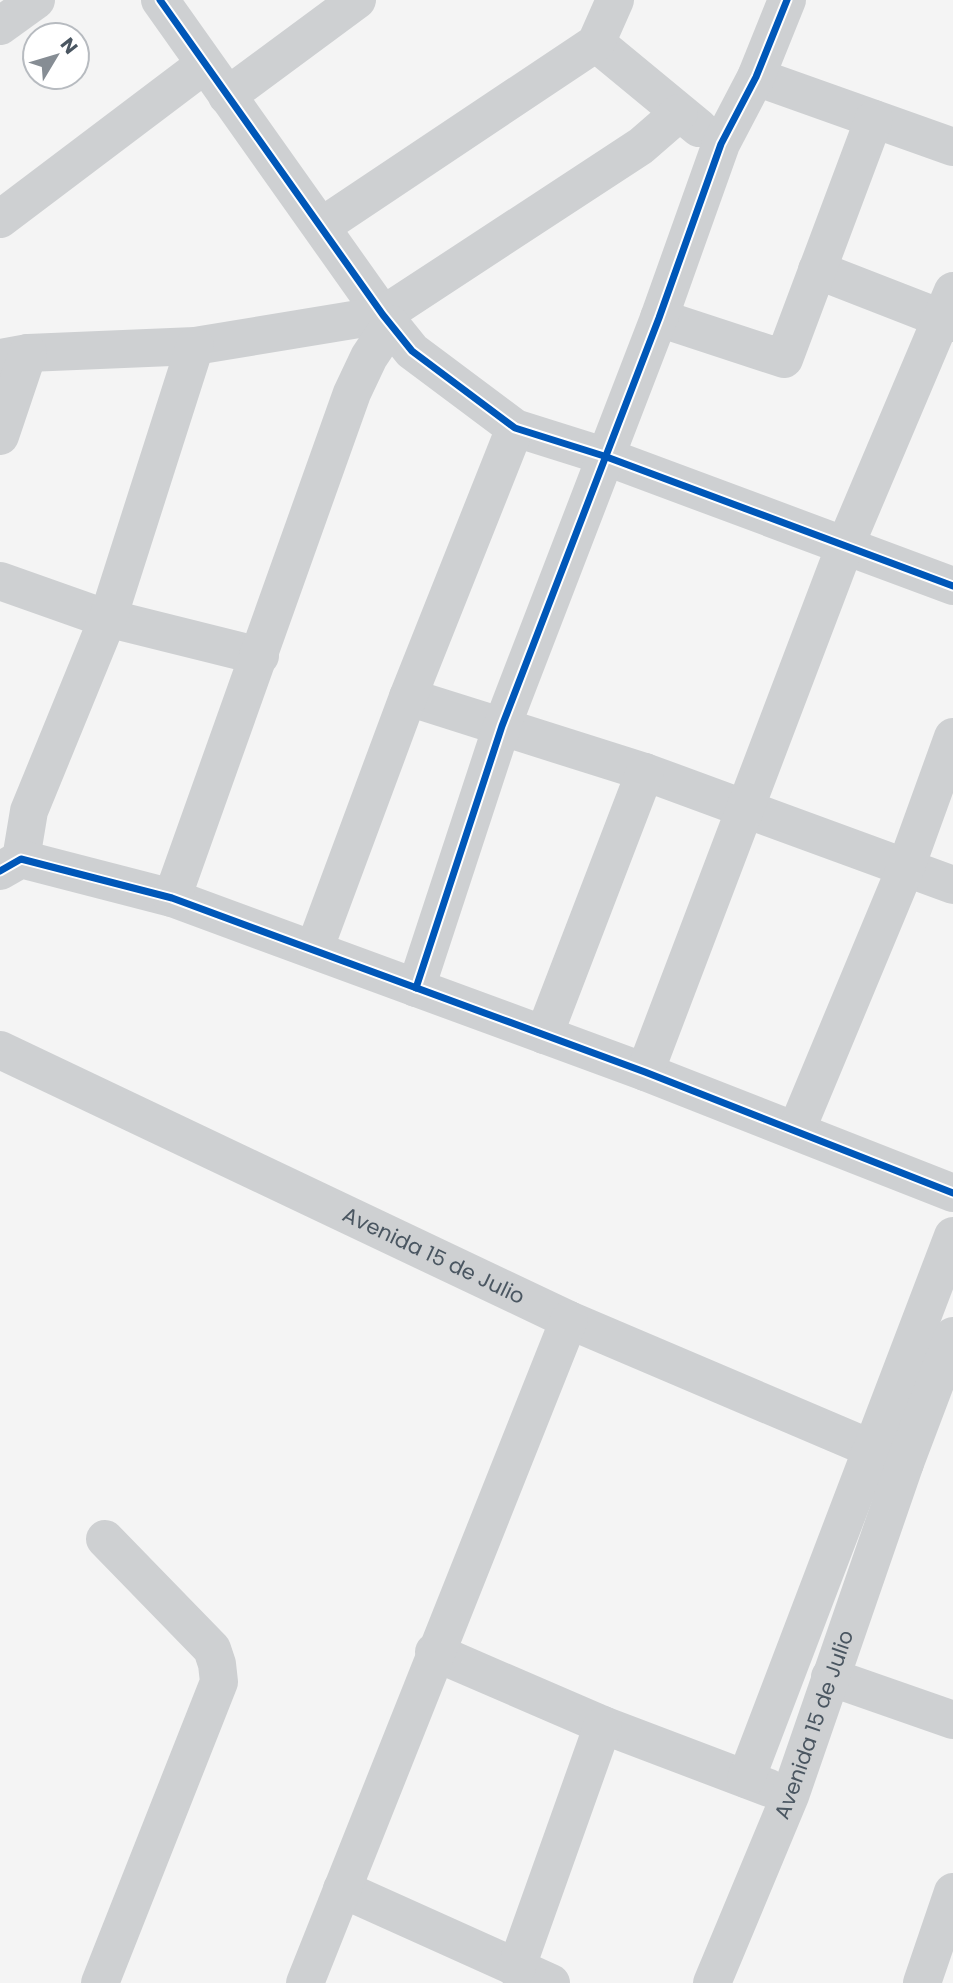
<svg xmlns="http://www.w3.org/2000/svg" width="953" height="1983" font-family="Poppins,sans-serif">
<rect width="100%" height="100%" fill="#f4f4f4"/>
<g fill="none" stroke-linecap="round" stroke-linejoin="round">
<g stroke="#ced0d2" stroke-width="38">
<path d="M160 0 383 315 412 351 515 428 604 456 953 586"/>
<path d="M0 26 36 0"/>
<path d="M596 43 699 128"/>
<path d="M756 77 953 147"/>
<path d="M227 96 357 0"/>
<path d="M0 219 204 65"/>
<path d="M322 226 596 43 615 0"/>
<path d="M817 270 953 323"/>
<path d="M659 318 784 359 874 119"/>
<path d="M0 358 28 353 195 346 383 315 641 146 679 113"/>
<path d="M0 436 28 353"/>
<path d="M0 581 99 616 260 656"/>
<path d="M408 697 645 772 953 885"/>
<path d="M21 859 29 811 108 618 195 346"/>
<path d="M0 871 21 859 172 898 645 1072 953 1193"/>
<path d="M172 898 352 393 369 357 391 324"/>
<path d="M314 950 408 697 515 428"/>
<path d="M416 988 502 726 659 318 721 144 756 77 787 0"/>
<path d="M544 1035 645 772"/>
<path id="s1" d="M0 1050 569 1320 905 1463"/>
<path d="M645 1072 845 546 953 291"/>
<path d="M796 1131 906 867 953 737"/>
<path d="M434 1652 603 1725 769 1788"/>
<path d="M830 1677 953 1720"/>
<path d="M746 1779 953 1236"/>
<path d="M342 1889 551 1983"/>
<path d="M516 1969 603 1725"/>
<path d="M100 1983 219 1682 217 1664 212 1649 105 1539"/>
<path d="M305 1983 569 1320"/>
<path id="s2" d="M712 1983 790 1796 905 1463 953 1336"/>
<path d="M922 1983 953 1892"/>
</g>
<defs>
<g id="cycleway">
<path d="M160 0 383 315 412 351 515 428 604 456 953 586"/>
<path d="M0 871 21 859 172 898 645 1072 953 1193"/>
<path d="M416 988 502 726 659 318 721 144 756 77 787 0"/>
</g>
</defs>
<use href="#cycleway" stroke="#fff" stroke-width="11"/>
<use href="#cycleway" stroke="#0057b8" stroke-width="7"/>
</g>
<g text-anchor="middle" stroke-width="7" stroke-linejoin="round" paint-order="stroke">
<g font-size="21" fill="#4a5661" stroke="#fff">
<text dy="7" stroke="none"><textPath href="#s1" startOffset="480">Avenida 15 de Julio</textPath></text>
<text dy="7" stroke="none"><textPath href="#s2" startOffset="278">Avenida 15 de Julio</textPath></text>
</g>
</g>
<g transform="translate(56 56) rotate(52)"><circle r="33" fill="#ffffff" stroke="#b7bbc0" stroke-width="2"/>
<path d="M0-5L12 26L0 18L-12 26Z" fill="#868d94"/>
<text y="-10" font-size="19" font-weight="bold" text-anchor="middle" fill="#4a5661">N</text>
</g>
</svg>
